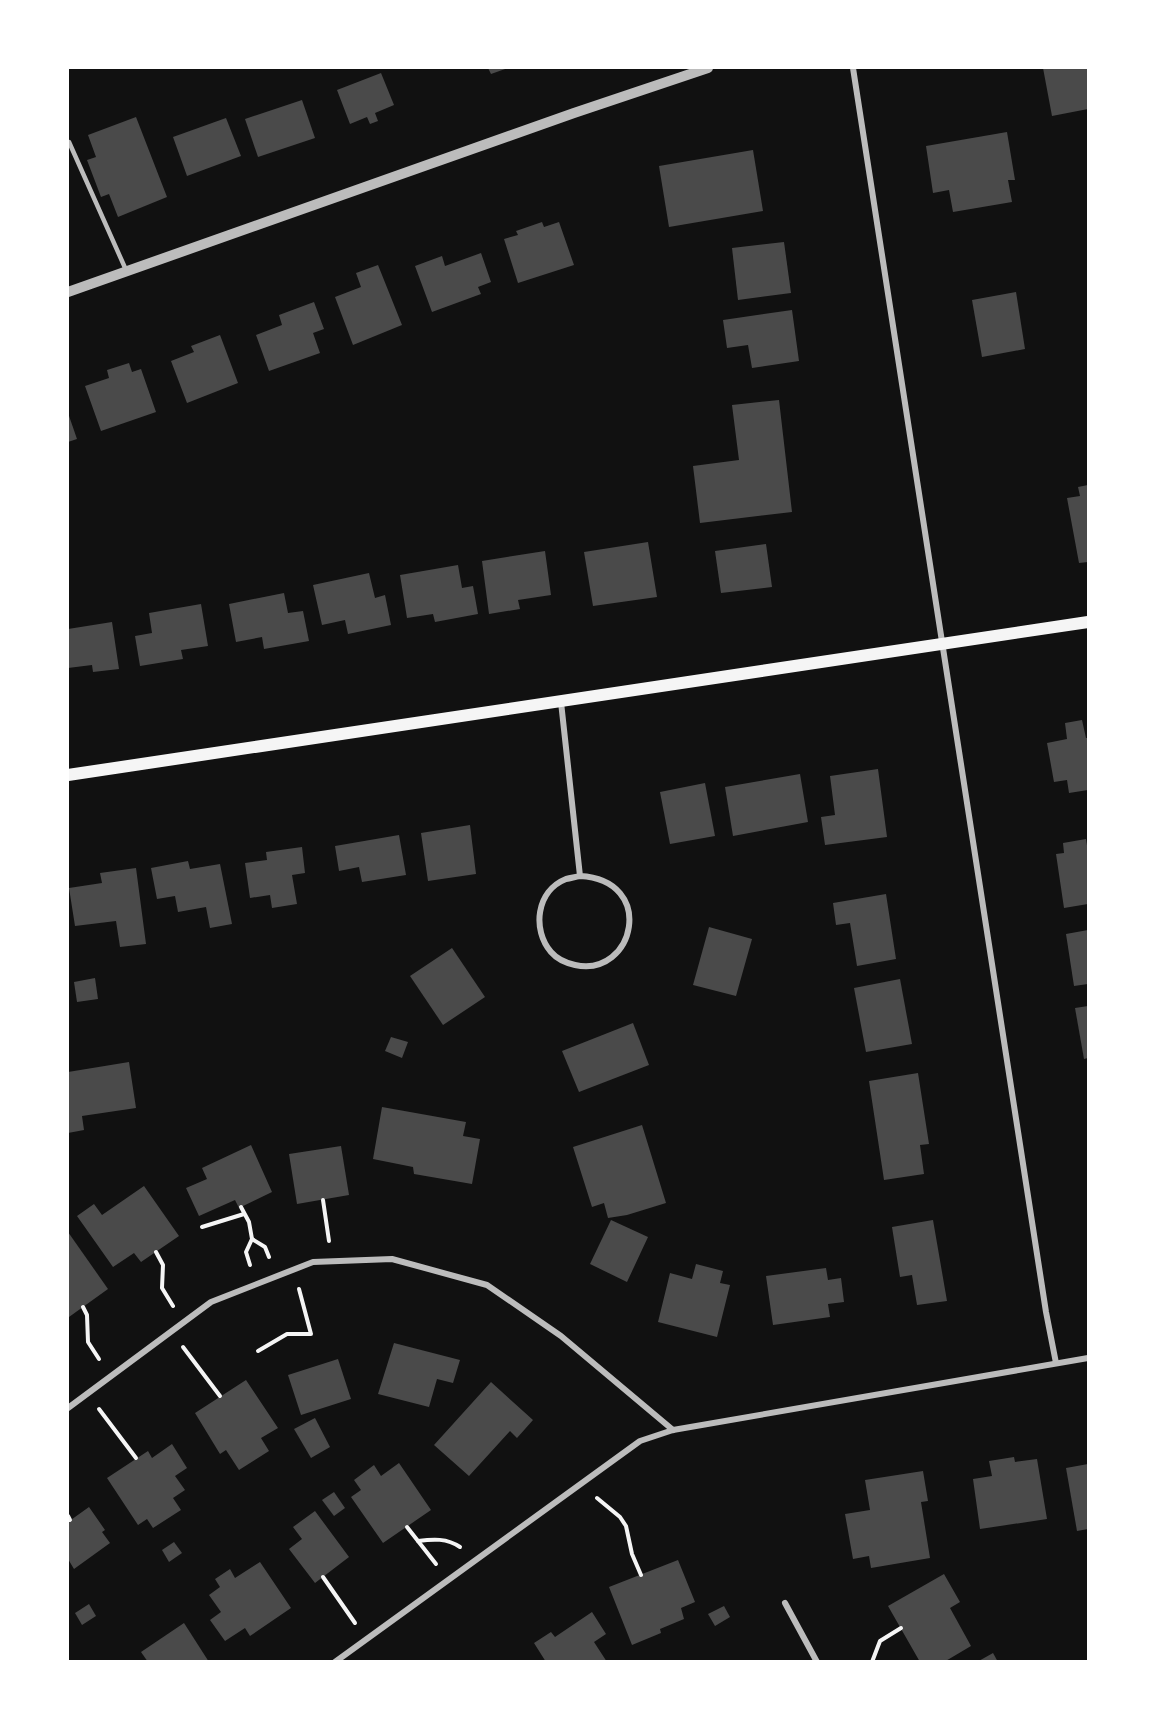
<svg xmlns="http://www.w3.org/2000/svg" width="1156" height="1729" font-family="'IBM Plex Sans',sans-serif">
<rect width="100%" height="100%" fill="#111"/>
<g fill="#4a4a4a">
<path d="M488 68H508L491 74Z"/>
<path d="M1043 68H1088V109L1052 116Z"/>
<path d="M381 73 394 105 375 113 378 121 370 124 367 117 350 124 337 90Z"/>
<path d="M302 100 315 138 258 157 245 119Z"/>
<path d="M136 117 167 197 118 217 109 194 101 197 87 160 96 157 88 135Z"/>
<path d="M226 118 241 156 187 176 173 137Z"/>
<path d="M1007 132 1015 180H1008L1012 202 953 212 949 190 933 193 926 146Z"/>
<path d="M753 150 763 211 669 227 659 166Z"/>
<path d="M542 222 544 227 559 222 574 265 518 283 504 239 518 235 516 231Z"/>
<path d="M784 242 791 293 738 300 732 248Z"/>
<path d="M481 253 491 282 478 287 481 294 432 312 415 266 442 256 445 266Z"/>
<path d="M378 265 402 325 353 345 335 297 361 287 356 273Z"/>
<path d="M1016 292 1025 349 982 357 972 300Z"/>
<path d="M314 302 324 329 313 333 320 353 269 371 256 335 282 325 279 315Z"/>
<path d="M792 310 799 361 752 368 748 345 727 348 723 320Z"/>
<path d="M220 335 238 383 187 403 171 361 194 352 191 346Z"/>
<path d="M129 363 132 372 141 369 156 412 101 431 85 386 109 378 107 370Z"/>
<path d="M779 400 792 512 700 523 693 466 739 460 732 405Z"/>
<path d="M68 413 77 439 68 442Z"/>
<path d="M1088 485V562L1079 563 1067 498 1080 496 1078 487Z"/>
<path d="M648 542 657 597 593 606 584 552Z"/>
<path d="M766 544 772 587 721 593 715 551Z"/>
<path d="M545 551 551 595 518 600 520 609 489 614 482 561Z"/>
<path d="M458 565 462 588 473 586 478 614 435 622 433 614 407 618 400 575Z"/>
<path d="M369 573 375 598 385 595 391 625 348 634 345 620 322 625 313 585Z"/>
<path d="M284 593 288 613 303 611 309 641 264 649 262 637 236 642 229 604Z"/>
<path d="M201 604 208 646 181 650 183 659 140 666 135 636 152 633 149 613Z"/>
<path d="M112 622 119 669 93 672 92 665 68 668V629Z"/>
<path d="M1082 720 1086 738H1088V790L1069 793 1067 780 1054 782 1047 743 1067 739 1065 723Z"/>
<path d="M878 769 887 837 825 845 821 817 835 815 830 776Z"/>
<path d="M800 774 808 822 733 836 725 787Z"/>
<path d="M705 783 715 836 670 844 660 792Z"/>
<path d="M470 825 476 874 428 881 421 833Z"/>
<path d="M399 835 406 875 362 882 359 867 339 871 335 846Z"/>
<path d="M1086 839 1088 852V904L1064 908 1056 854 1064 853 1063 843Z"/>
<path d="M302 847 305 873 292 875 297 904 272 908 270 895 250 898 245 863 267 860 266 852Z"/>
<path d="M188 861 190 869 220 864 232 924 210 928 206 907 178 912 175 896 157 899 151 868Z"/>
<path d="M136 868 146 944 120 947 116 921 75 926 69 888 102 883 100 873Z"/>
<path d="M886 894 896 959 857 966 850 923 836 925 833 903Z"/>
<path d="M709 927 752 939 736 996 693 985Z"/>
<path d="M1088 930V984L1074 986 1066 934Z"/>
<path d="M452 948 485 997 443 1025 410 976Z"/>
<path d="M95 978 98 999 77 1002 74 982Z"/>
<path d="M900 979 912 1044 866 1052 854 988Z"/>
<path d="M1088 1006V1058L1084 1059 1075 1008Z"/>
<path d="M633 1023 649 1065 579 1092 562 1051Z"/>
<path d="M391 1037 408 1042 402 1058 385 1051Z"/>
<path d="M129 1062 136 1108 82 1116 84 1130 68 1133V1072Z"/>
<path d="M918 1073 929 1144 920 1145 924 1174 884 1180 869 1081Z"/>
<path d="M382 1107 466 1122 463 1136 480 1139 472 1184 414 1174 413 1167 373 1159Z"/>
<path d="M642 1125 666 1203 627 1215 608 1218 604 1203 592 1207 573 1147Z"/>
<path d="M251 1145 272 1192 239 1208 235 1200 199 1216 186 1188 207 1179 202 1168Z"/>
<path d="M341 1146 349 1195 297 1204 289 1154Z"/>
<path d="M144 1186 179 1236 141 1262 134 1253 113 1267 77 1216 94 1204 102 1215Z"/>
<path d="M611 1220 648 1237 627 1282 590 1264Z"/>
<path d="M933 1220 947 1301 917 1305 912 1275 900 1277 892 1227Z"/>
<path d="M68 1232 108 1289 69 1317 68 1314Z"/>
<path d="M696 1264 723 1271 720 1283 730 1285 717 1337 658 1322 670 1273 692 1279Z"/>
<path d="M826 1268 828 1280 841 1278 844 1302 828 1304 830 1317 773 1325 766 1276Z"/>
<path d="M394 1343 460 1360 453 1383 437 1379 429 1407 378 1394Z"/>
<path d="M338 1359 351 1399 301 1415 288 1375Z"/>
<path d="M246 1380 278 1428 261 1438 269 1451 239 1470 226 1450 220 1454 195 1413Z"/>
<path d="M491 1382 533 1420 517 1438 510 1431 469 1476 434 1445Z"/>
<path d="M315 1418 330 1447 311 1458 294 1429Z"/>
<path d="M172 1444 187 1468 175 1476 185 1490 173 1498 181 1510 153 1528 147 1519 138 1525 107 1478 148 1451 152 1458Z"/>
<path d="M1014 1457 1015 1462 1037 1459 1047 1519 980 1529 973 1479 992 1476 989 1461Z"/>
<path d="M399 1463 431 1510 383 1543 351 1497 361 1490 354 1480 374 1465 381 1476Z"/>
<path d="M1088 1464V1529L1077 1531 1066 1468Z"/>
<path d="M923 1471 928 1501 921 1502 930 1558 871 1568 869 1556 853 1559 845 1514 870 1510 865 1480Z"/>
<path d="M334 1492 345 1508 334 1516 322 1500Z"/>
<path d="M89 1507 105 1530 102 1532 110 1543 74 1569 68 1559V1522Z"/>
<path d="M315 1511 349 1557 315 1583 289 1549 302 1539 293 1527Z"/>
<path d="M174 1542 182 1553 169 1562 162 1550Z"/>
<path d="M678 1560 695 1602 681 1608 684 1619 660 1629 661 1633 632 1645 609 1587Z"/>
<path d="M260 1562 291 1608 250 1636 245 1628 225 1641 210 1620 221 1612 209 1595 220 1587 215 1579 230 1569 235 1578Z"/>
<path d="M944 1574 960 1602 950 1608 971 1646 944 1662H920L888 1606Z"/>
<path d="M89 1604 96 1616 82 1625 75 1613Z"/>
<path d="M724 1606 730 1617 715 1626 708 1614Z"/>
<path d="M592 1612 606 1634 594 1642 607 1662H546L534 1643 551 1632 555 1637Z"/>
<path d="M184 1623 209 1662H148L141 1652Z"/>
<path d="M993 1653 998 1662H977Z"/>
</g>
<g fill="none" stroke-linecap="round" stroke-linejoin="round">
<g stroke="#f5f5f5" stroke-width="4">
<path d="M323 1200 329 1241"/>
<path d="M241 1207 249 1222 252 1239 246 1252 250 1265"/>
<path d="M202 1227 244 1214"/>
<path d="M252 1239 265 1247 269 1257"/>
<path d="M156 1252 163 1265 162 1288 173 1306"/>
<path d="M83 1307 87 1315 88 1342 99 1359"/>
<path d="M183 1347 220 1396"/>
<path d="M258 1351 287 1334H311L299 1289"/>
<path d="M99 1409 136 1458"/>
<path d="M597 1498 620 1517 626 1526 632 1554 641 1575"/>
<path d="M68 1516 70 1520"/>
<path d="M407 1527 436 1564"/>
<path d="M418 1541C433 1539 447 1538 460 1547"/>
<path d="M323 1577 355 1623"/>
<path d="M872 1662 880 1641 901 1628"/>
</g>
<path stroke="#bcbcbc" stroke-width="4.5" d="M68 142H69L126 270"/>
<g stroke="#bcbcbc" stroke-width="6">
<path d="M853 68 1046 1312 1056 1363"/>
<path d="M561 702 580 876C657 880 635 978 575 965 566 963 557 959 551 952 532 930 536 891 566 879 571 878 575 877 580 876"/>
<path d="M68 1408 211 1302 313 1262 392 1259 487 1285 561 1336 673 1430"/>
<path d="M785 1603 817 1662"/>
<path d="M335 1662 640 1441 673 1430 1088 1358"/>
</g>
<path stroke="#bcbcbc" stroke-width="10" d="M68 292 574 113 708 68"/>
<path stroke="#f5f5f5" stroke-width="12" d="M68 775 1088 622"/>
</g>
<rect width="1156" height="1729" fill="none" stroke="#ffffff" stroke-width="138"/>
</svg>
